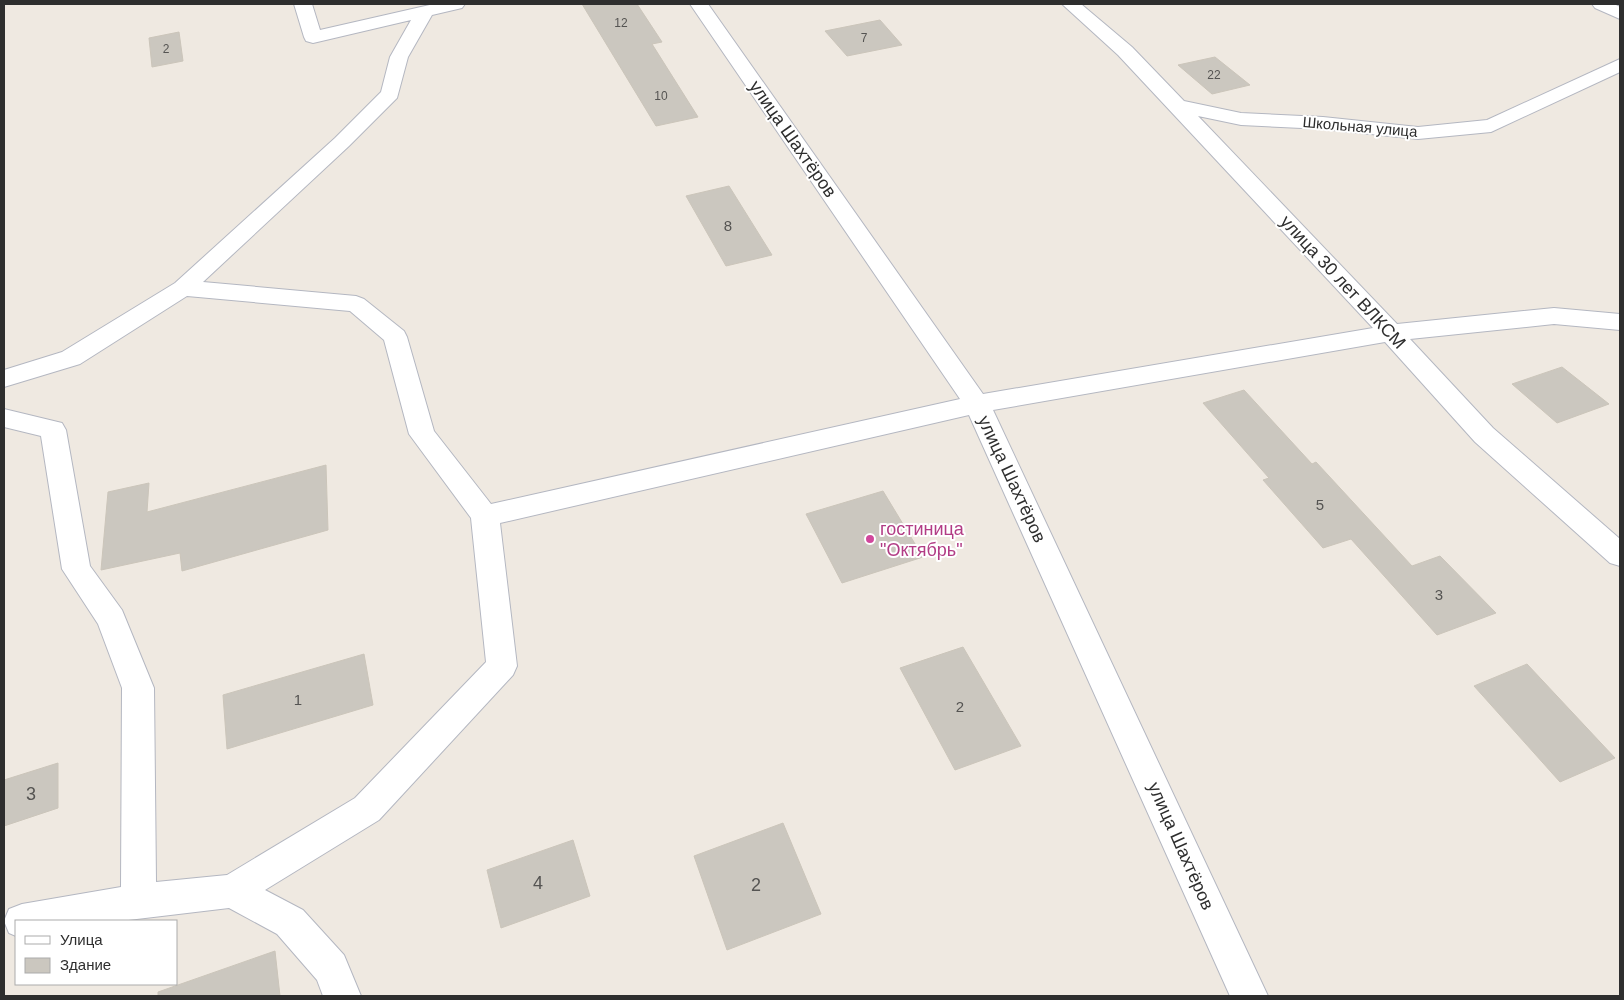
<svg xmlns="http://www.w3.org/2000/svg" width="1624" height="1000" font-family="Helvetica,sans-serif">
<rect width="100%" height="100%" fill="#efe9e1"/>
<g fill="#cbc7bf" stroke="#cbc5ba">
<path d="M582 4H637L662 42 652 44 698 117 656 126Z"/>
<path d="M880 20 902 45 847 56 825 31Z"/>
<path d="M179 32 183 61 152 67 149 38Z"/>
<path d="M1215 57 1250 85 1212 94 1178 65Z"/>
<path d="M729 186 772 255 726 266 686 196Z"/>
<path d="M1562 367 1609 404 1557 423 1512 384Z"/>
<path d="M1244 390 1312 464 1316 462 1412 566 1440 556 1496 613 1437 635 1351 539 1323 548 1263 480 1269 478 1203 403Z"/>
<path d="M326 465 328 530 182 571 180 553 101 570 108 492 149 483 147 512Z"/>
<path d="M883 491 923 557 842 583 806 514Z"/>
<path d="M963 647 1021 746 955 770 900 668Z"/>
<path d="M364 654 373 705 227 749 223 695Z"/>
<path d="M1527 664 1615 758 1560 782 1474 686Z"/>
<path d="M58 763V808L4 826V780Z"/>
<path d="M783 823 821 914 727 950 694 856Z"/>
<path d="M573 840 590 896 501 928 487 870Z"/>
<path d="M275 951 280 996H158V992Z"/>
</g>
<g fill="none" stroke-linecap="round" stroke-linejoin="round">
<defs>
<g id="minor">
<path d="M294 4H312L320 30 434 4H465L462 8 432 15 408 57 397 98 349 146 203 282 356 296 364 299 404 331 407 337 434 431 491 504 960 399 690 4H708L983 394 1373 328 1118 55 1062 4H1081L1132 47 1184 101 1241 113 1323 117 1418 127 1487 120 1620 59V72L1491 132 1418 139 1323 129 1241 125 1198 116 1397 324 1554 308 1620 314V330L1554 324 1410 339 1493 428 1620 539V566L1610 563 1475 442 1385 342 993 410 1268 996H1230L969 415 500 523 517 666 513 675 379 820 265 890 303 910 344 955 361 996H323L317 980 277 934 229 908 120 921H16V936L9 933 4 921 9 909 22 904 121 887 122 688 98 624 62 569 41 436 4 427V409L62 423 66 430 90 566 122 610 154 688 156 882 227 875 355 798 486 662 471 518 409 434 384 340 350 311 187 296 80 364 4 387V370L62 352 175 283 335 138 381 92 390 57 411 20 313 43 306 41 304 37Z"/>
<path d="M1592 4H1614L1620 7V19L1595 8Z"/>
</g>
</defs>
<use href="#minor" stroke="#b4b7c1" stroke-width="2"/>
<use href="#minor" fill="#fff" fill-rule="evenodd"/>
</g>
<circle fill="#d1479c" stroke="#fff" stroke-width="2" cx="870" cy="539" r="5"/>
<g text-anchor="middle" stroke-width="4" stroke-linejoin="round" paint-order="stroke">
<g font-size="12" fill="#555452">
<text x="621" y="27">12</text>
<text x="864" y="42">7</text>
<text x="166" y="53">2</text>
<text x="1214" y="79">22</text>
<text x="661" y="100">10</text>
</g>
<g font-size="15" fill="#2e2e2e" stroke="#fff">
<text transform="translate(1360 127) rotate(5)" y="5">Школьная улица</text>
</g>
<g font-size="15" fill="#555452">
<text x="728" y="231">8</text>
<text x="1320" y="510">5</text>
<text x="1439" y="600">3</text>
<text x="298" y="705">1</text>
<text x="960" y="712">2</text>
</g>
<g font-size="18" fill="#2e2e2e" stroke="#fff">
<text transform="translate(793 139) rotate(55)" y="6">улица Шахтёров</text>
<text transform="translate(1343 282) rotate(47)" y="6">улица 30 лет ВЛКСМ</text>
<text transform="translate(1012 479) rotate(65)" y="6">улица Шахтёров</text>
<text transform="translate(1181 846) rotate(66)" y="6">улица Шахтёров</text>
</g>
<g font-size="18" fill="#b23c85" stroke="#fff" text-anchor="start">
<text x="880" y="535">гостиница<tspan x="880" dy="21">"Октябрь"</tspan></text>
</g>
<g font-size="18" fill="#555452">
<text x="31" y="800">3</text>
<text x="538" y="889">4</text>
<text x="756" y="891">2</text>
</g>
</g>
<rect width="1624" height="1000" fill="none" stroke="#2e2e2e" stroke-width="10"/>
<rect x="15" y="920" width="162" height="65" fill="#ffffff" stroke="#ababab"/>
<rect x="25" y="936" width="25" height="8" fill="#ffffff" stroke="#ababab"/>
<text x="60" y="945" font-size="15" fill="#2e2e2e">Улица</text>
<rect x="25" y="958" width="25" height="15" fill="#cbc7bf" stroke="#ababab"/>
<text x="60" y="970" font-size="15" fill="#2e2e2e">Здание</text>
</svg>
